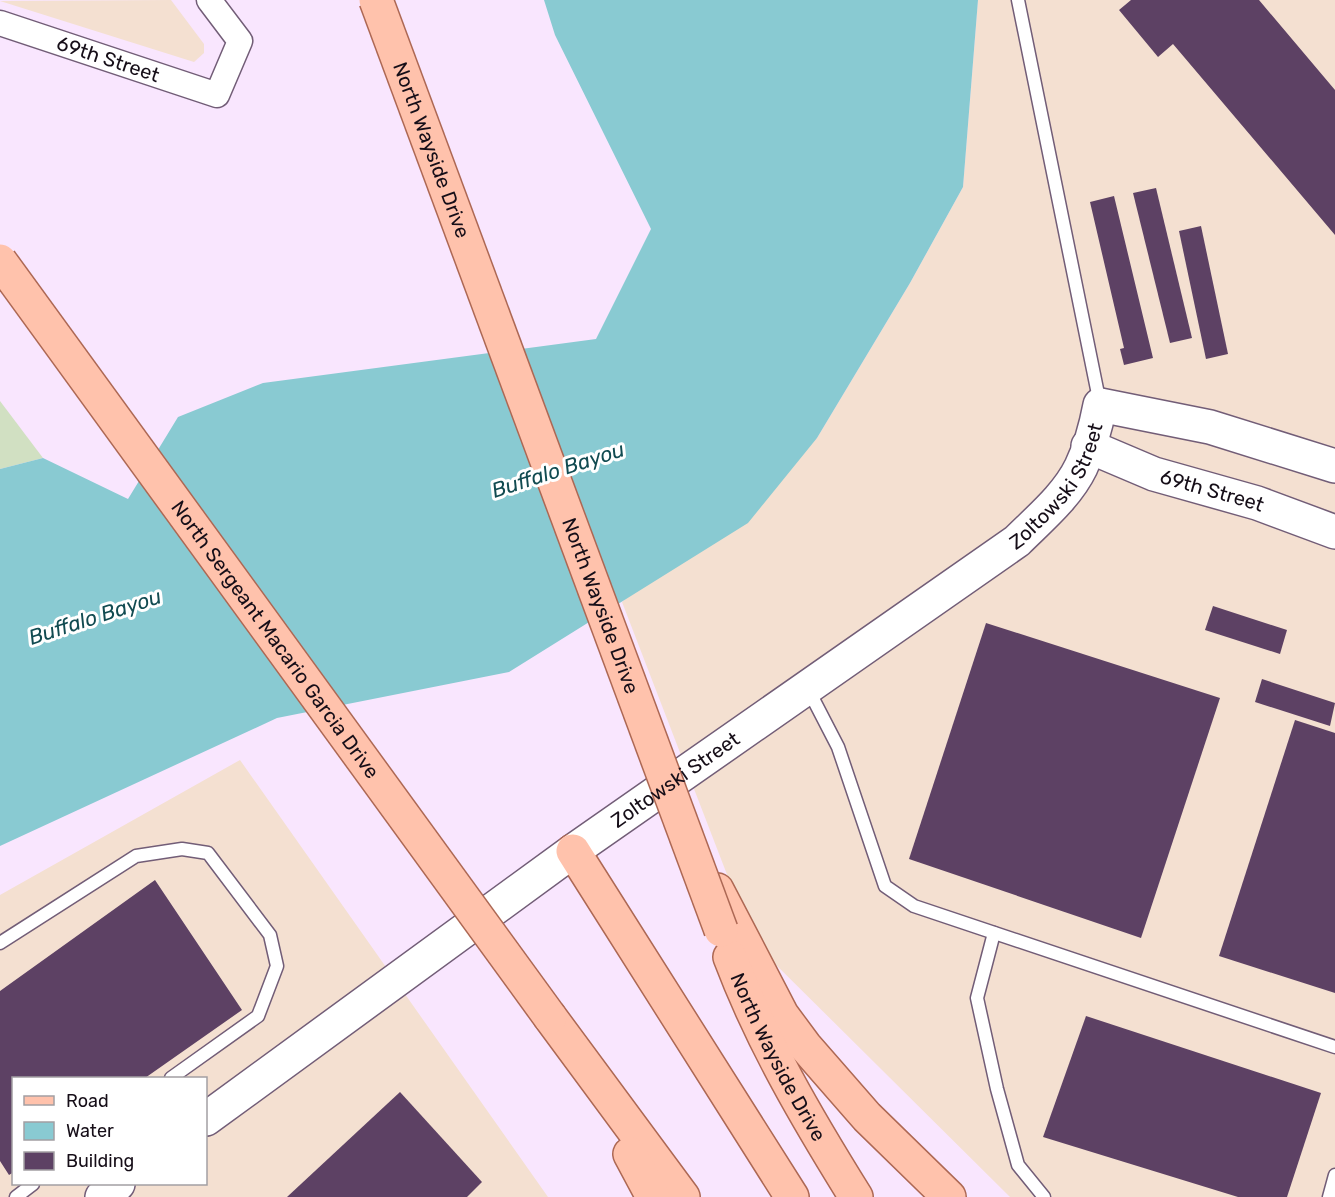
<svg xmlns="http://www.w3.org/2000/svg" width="1335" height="1197" font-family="Rubik,sans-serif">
<rect width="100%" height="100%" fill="#f9e6fe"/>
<g fill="#f4e0d1" fill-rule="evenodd">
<path d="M171 0 204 44V53L194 62 0 1Z"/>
<path d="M978 0H1335V1197H1010L753 942 622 602 817 438 910 283 963 187Z"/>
<path d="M240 760 548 1197H0V895ZM14 1078H206V1184H14Z"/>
</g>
<path fill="#d1e0c2" d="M0 401 43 458 0 469Z"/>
<path fill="#89cad2" d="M544 0H978L963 187 910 283 817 438 748 523 509 672 277 718 0 846V469L43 458 128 499 178 417 263 383 596 339 651 229 555 35Z"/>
<g fill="#5d4164">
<path d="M1131 0H1259L1335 90V235L1173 44 1158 57 1119 10Z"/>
<path d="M1156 188 1192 338 1170 343 1133 193Z"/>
<path d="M1114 196 1153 358 1124 365 1120 349 1124 348 1090 202Z"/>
<path d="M1201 226 1228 354 1206 359 1179 231Z"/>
<path d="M1213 606 1287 630 1280 654 1205 630Z"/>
<path d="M986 623 1220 698 1141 938 909 859Z"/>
<path d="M1262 679 1335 703 1330 726 1255 702Z"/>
<path d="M1295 720 1335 733V993L1219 956Z"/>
<path d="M155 880 242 1010 145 1078H14V1172L9 1175 0 1161V991Z"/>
<path d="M1086 1016 1321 1093 1287 1197H1238L1043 1137Z"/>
<path d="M400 1092 482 1182 467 1197H287Z"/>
</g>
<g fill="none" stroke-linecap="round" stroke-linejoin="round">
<defs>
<g id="lane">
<path d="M1018 0 1100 404"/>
<path d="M808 689 838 747 885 886 914 906 1335 1047"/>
<path d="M994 933 977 998 997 1089 1018 1165 1044 1197"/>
<path d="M0 943 136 856 182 849 208 853 270 935 277 966 258 1016 171 1078"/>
<path d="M16 1197 33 1184"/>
<path d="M1329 1197 1335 1175"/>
</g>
<g id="street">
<path id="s1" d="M0 23 217 95 240 41 209 0"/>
</g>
<g id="secondary">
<path id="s2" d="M1088 446 1154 474 1257 503 1335 532"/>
<path id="s3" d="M206 1119 573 851 1017 541C1039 519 1067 496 1081 467 1090 448 1096 426 1100 405L1210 427 1335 466"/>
<path d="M102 1197 118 1184"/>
</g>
<g id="primary">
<path d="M573 851 792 1197"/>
<path d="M717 890 782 1015 805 1046 867 1117 949 1197"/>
<path id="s4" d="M730 957C762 1042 808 1120 856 1197"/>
<path d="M550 1017 683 1197"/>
<path d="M630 1154 653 1197"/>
</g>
</defs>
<use href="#lane" stroke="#725d77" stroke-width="15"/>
<use href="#street" stroke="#725d77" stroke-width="27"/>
<use href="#secondary" stroke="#725d77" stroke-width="36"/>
<use href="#primary" stroke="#ad6854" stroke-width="36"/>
<use href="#lane" stroke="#fff" stroke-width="12"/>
<use href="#street" stroke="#fff" stroke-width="24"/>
<use href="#secondary" stroke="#fff" stroke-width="33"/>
<use href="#primary" stroke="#ffc2ac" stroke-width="33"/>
<defs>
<g id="primary-bridge">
<path id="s5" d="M376 0 721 930"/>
<path id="s6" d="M0 261 550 1017"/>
</g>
</defs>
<use href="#primary-bridge" stroke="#ad6854" stroke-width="36" stroke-linecap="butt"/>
<use href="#primary-bridge" stroke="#ffc2ac" stroke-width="33"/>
</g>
<g text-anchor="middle" stroke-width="6" stroke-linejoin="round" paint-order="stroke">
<g font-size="20" fill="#160e18" stroke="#fff">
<text dy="7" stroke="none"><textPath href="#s1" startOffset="114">69th Street</textPath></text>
<text dy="7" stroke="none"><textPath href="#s5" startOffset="160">North Wayside Drive</textPath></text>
<text dy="7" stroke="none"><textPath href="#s3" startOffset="1065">Zoltowski Street</textPath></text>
<text dy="7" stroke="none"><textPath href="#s2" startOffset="132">69th Street</textPath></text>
<text dy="7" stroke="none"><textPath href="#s5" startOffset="646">North Wayside Drive</textPath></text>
<text dy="7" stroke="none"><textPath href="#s6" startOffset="468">North Sergeant Macario Garcia Drive</textPath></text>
<text dy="7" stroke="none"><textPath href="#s3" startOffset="579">Zoltowski Street</textPath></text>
<text dy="7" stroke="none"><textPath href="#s4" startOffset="111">North Wayside Drive</textPath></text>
</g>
<g font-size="21" font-style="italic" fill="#114b51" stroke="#fff">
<text transform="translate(558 470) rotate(-18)" y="7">Buffalo Bayou</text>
<text transform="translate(95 617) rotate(-18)" y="7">Buffalo Bayou</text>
</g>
</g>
<rect x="12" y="1077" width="195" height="108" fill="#ffffff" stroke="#a29fa3" stroke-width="1.5"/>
<rect x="24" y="1096" width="30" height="9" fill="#ffc2ac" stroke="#a29fa3" stroke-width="1.5"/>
<text x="66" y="1107" font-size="18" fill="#160e18">Road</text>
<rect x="24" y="1122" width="30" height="18" fill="#89cad2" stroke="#a29fa3" stroke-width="1.5"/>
<text x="66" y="1137" font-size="18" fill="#160e18">Water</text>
<rect x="24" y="1152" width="30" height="18" fill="#5d4164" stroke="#a29fa3" stroke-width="1.5"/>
<text x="66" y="1167" font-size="18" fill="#160e18">Building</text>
</svg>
